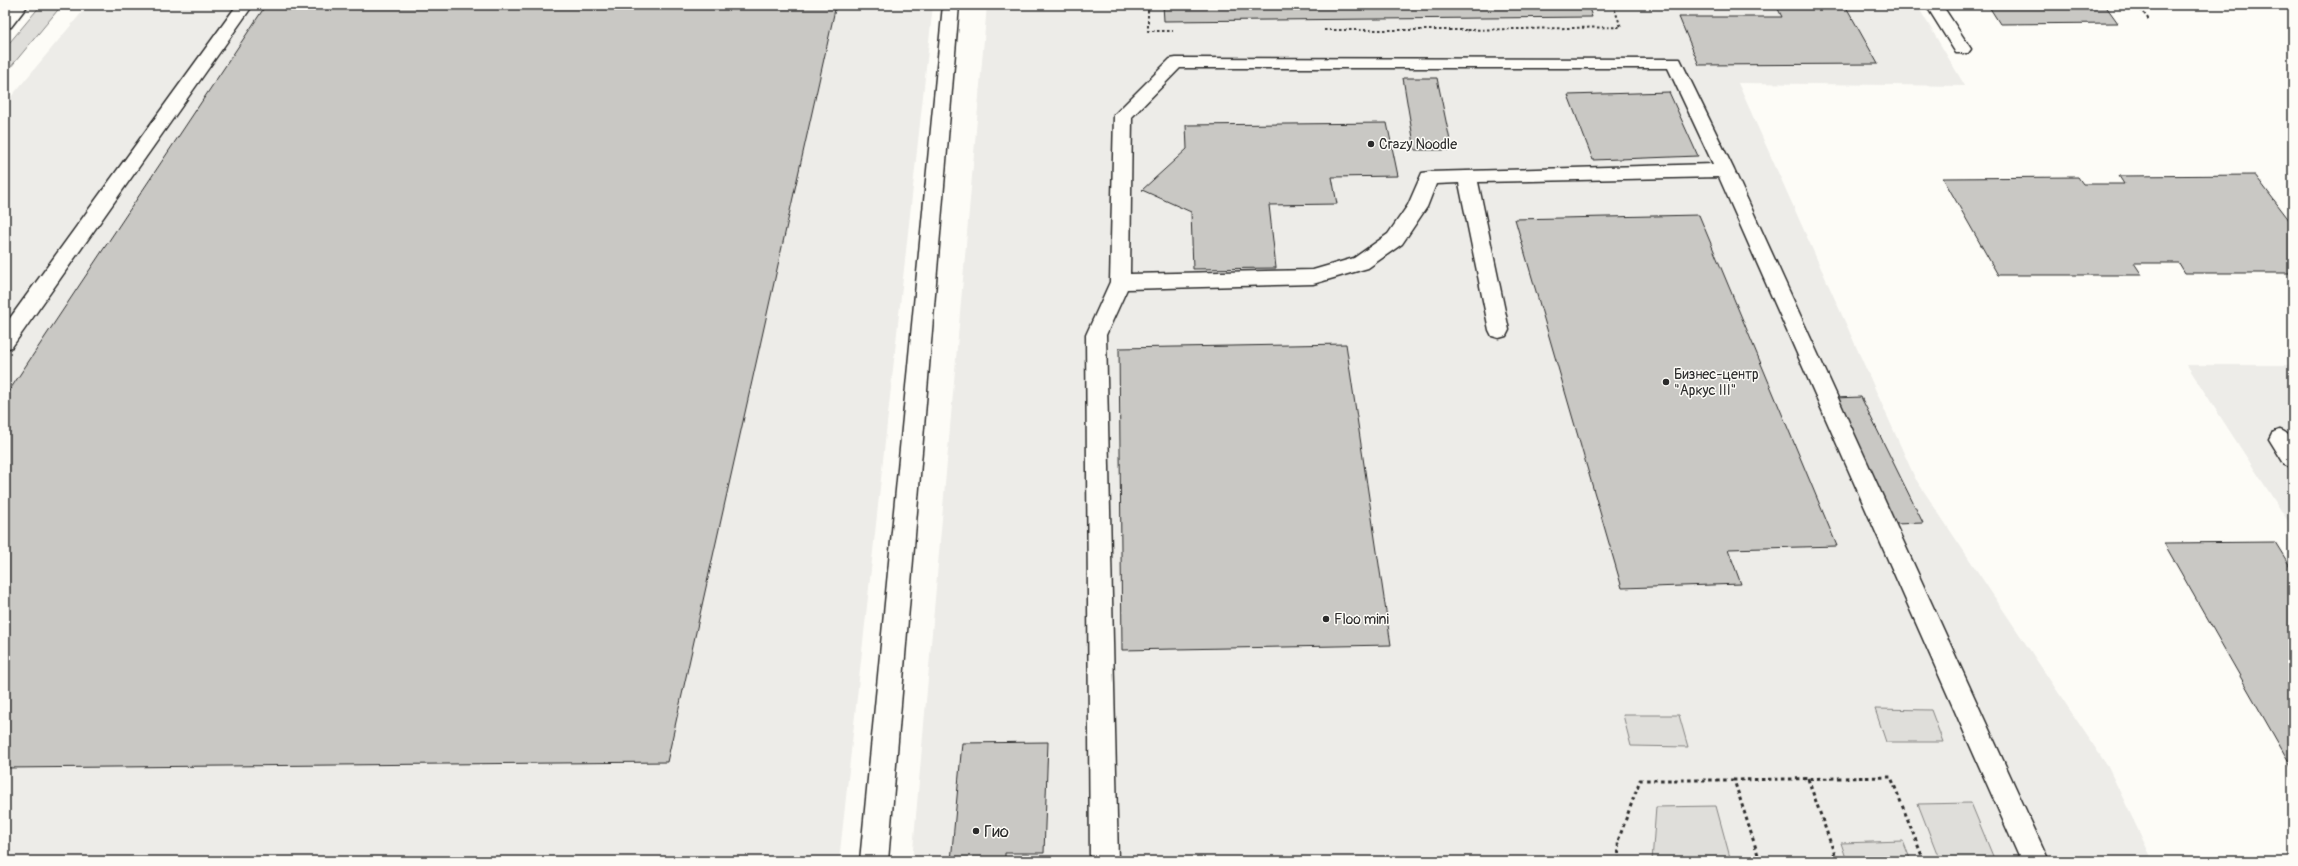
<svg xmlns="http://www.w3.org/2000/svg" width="2298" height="866" font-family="Pangolin,sans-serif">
<rect width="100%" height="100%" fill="#fdfcf7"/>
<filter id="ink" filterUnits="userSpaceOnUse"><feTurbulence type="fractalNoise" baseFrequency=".025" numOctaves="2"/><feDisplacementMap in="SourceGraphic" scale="8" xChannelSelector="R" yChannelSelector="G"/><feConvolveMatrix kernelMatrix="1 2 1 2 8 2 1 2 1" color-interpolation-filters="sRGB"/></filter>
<g filter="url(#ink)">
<g fill="#edece8">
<path d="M88 5H933L839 861H5V104Z"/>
<path d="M987 5H1917L1965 86 1738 83 1915 478 2108 767 2153 861H912Z"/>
<path d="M2187 365H2293V529Z"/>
</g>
<g fill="#dfdeda" stroke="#858482">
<path d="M41 5H62L5 74V48Z"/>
<path d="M1875 709 1931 710 1943 742H1886Z"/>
<path d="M1623 715H1679L1688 747 1631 746Z"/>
<path d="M1971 803 1995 861H1940L1918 804Z"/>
<path d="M1716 806 1731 861H1652L1656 807Z"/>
<path d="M1903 841 1911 861H1847L1841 843Z"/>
</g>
<g fill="#c9c8c4" stroke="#2b2b2b">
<path d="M266 5H836L667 762 5 768V397Z"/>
<path d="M1163 5H1588L1592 17 1164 21Z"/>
<path d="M1776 5H1845L1878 64 1699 65 1679 17H1782Z"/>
<path d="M1988 5H2105L2118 23 2000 24Z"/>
<path d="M1403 78H1437L1452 150H1415Z"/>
<path d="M1669 92 1698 156 1593 160 1568 95Z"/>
<path d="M1387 123 1398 176 1332 177 1337 204 1269 205 1276 268 1193 269 1191 212 1142 190 1187 149 1186 125Z"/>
<path d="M2255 175 2293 225V273H2185L2179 263H2134L2142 275H1998L1943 178 2078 177 2083 184H2124L2119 176Z"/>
<path d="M1699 215 1837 546 1728 549 1741 584 1622 588 1515 219Z"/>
<path d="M1346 344 1391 645 1122 650 1119 348Z"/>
<path d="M1861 397 1923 523 1895 524 1835 398Z"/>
<path d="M2275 542 2293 571V769L2164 543Z"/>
<path d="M1048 742 1044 853H1005V861H951L962 743Z"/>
</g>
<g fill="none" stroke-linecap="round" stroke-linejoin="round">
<defs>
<g id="lane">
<path d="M237 5H253L12 347 5 349V325Z"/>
<path d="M943 5H959L888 861H860Z"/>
<path d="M1926 5H1942L1971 49 1968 53H1956Z"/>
<path d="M1176 58 1680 59 1734 170 2049 861H2021L1719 177 1478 182 1509 330 1506 336 1499 338 1492 336 1489 330 1459 183 1436 184 1427 207 1402 244 1368 268 1313 284 1127 289 1106 335 1118 861H1090L1086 335 1110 282 1114 115 1170 59ZM1180 68H1668L1713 164 1429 172 1422 173 1408 205 1388 234 1354 258 1313 270 1130 274 1132 117Z"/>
<path d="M2280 430C2297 436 2293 453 2293 468L2285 465 2269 439 2272 433Z"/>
</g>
<path id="secondary" d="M11 5H28L11 27 5 28V12Z"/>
</defs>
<use href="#lane" stroke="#2b2b2b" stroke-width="3"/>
<use href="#secondary" stroke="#2b2b2b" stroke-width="3"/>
<g stroke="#2b2b2b" stroke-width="2" stroke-dasharray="2.5 2.5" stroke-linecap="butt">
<path d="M1148 5V31H1173"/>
<path d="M2138 5 2149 20"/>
<path d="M1324 30H1467L1468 32"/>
<path d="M1467 30 1621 27 1613 5"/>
</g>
<g stroke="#2b2b2b" stroke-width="3" stroke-dasharray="3.5 3.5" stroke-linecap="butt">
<path d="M1808 779 1837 861"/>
<path d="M1619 861 1618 841 1640 780H1734"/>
<path d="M1760 861 1734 780 1891 777 1924 861"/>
</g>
<use href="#lane" fill="#fdfcf7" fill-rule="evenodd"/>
<use href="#secondary" fill="#fdfcf7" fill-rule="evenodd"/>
</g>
</g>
<g fill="#2b2b2b" stroke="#fdfcf7" stroke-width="1.5">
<circle cx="1371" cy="144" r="4"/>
<circle cx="1666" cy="382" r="4"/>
<circle cx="1326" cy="619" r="4"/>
<circle cx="976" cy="831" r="4"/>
</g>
<g text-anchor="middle" stroke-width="3" stroke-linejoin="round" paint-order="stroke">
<g font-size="14" fill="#2b2b2b" stroke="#fdfcf7" text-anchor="start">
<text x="1379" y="149">Crazy Noodle</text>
<text x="1674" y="379">Бизнес-центр<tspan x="1674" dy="16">"Аркус III"</tspan></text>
<text x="1334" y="624">Floo mini</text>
</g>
<g font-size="17" fill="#2b2b2b" stroke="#fdfcf7" text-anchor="start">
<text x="984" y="837">Гио</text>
</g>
</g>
<rect width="2298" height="866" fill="none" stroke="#fdfcf7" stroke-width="20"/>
<rect x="10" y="10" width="2278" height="846" fill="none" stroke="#2b2b2b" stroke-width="1.5" filter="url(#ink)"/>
</svg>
